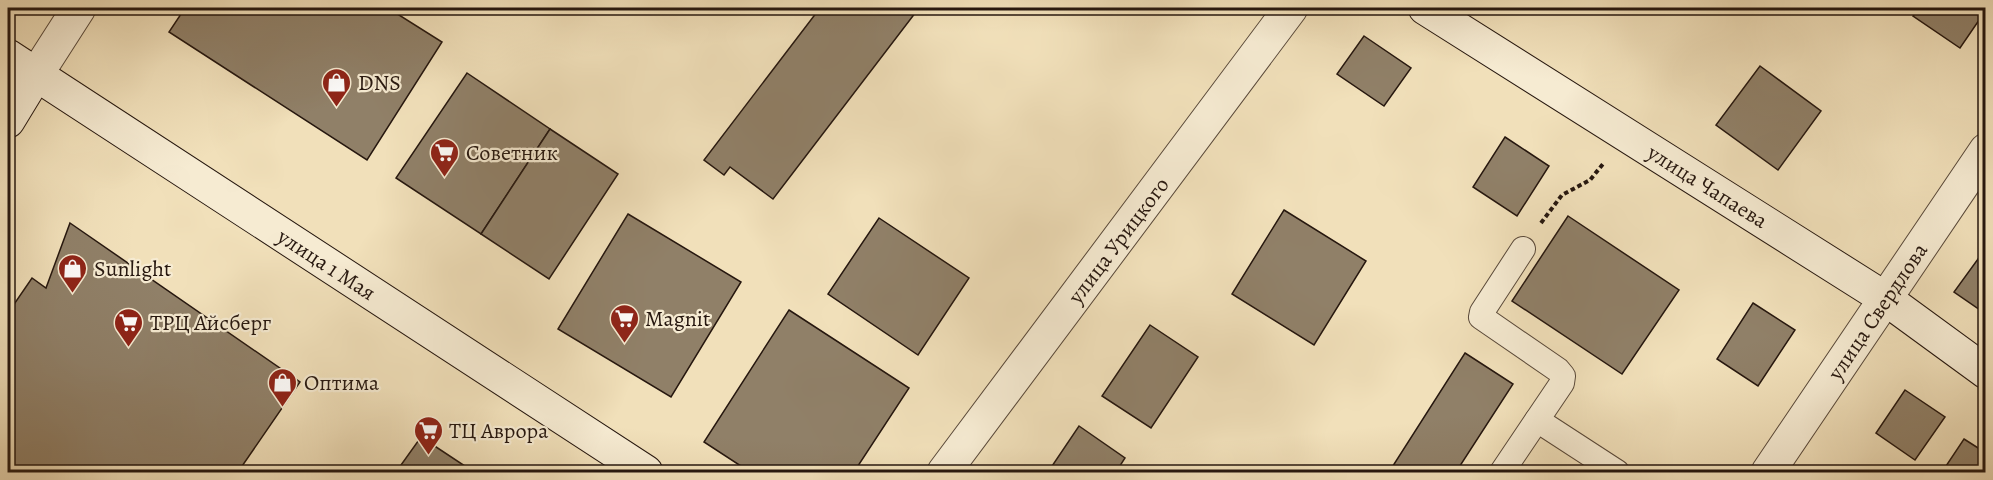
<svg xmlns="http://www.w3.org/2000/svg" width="1993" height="480" font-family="Alegreya,serif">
<rect width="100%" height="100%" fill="#f1e0ba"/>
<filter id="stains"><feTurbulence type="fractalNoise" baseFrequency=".00333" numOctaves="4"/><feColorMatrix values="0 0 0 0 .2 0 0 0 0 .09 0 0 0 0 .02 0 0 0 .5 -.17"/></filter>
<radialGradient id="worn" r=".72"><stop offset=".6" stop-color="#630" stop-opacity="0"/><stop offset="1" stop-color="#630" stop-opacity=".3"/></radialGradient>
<g fill="#908068" stroke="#26170f" stroke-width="1.5">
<path d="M185 8H388L442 42 367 160 169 32Z"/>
<path d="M820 8H919L773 199 730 167 724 175 704 160Z"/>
<path d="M1919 8H1986V10L1960 48 1913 16Z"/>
<path d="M1364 36 1411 68 1384 106 1337 74Z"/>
<path d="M1760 66 1821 111 1778 170 1716 125Z"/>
<path d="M467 73 550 129 481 234 396 178Z"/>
<path d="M550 129 618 174 549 279 481 234Z"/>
<path d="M1505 137 1549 166 1517 216 1473 187Z"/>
<path d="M1284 210 1366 261 1314 345 1232 294Z"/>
<path d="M628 214 741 282 671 397 558 329Z"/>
<path d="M1568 216 1679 290 1622 374 1512 301Z"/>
<path d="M879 218 969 278 918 355 828 294Z"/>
<path d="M70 223 300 382 238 472H8V313L32 278 46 288Z"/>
<path d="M1986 248V314L1954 292Z"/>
<path d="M1753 303 1795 330 1758 386 1717 359Z"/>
<path d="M789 310 909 388 854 472H750L704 442Z"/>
<path d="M1150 325 1198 357 1151 428 1102 396Z"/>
<path d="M1465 353 1513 384 1456 472H1389Z"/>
<path d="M1905 390 1945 417 1915 460 1876 433Z"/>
<path d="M1079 426 1125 458 1116 472H1048Z"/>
<path d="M421 437 474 472H396Z"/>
<path d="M1964 439 1986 453V472H1942Z"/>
</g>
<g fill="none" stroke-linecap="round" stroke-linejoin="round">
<defs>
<g id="lane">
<path d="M1523 249 1482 312 1481 317 1558 370 1563 376 1562 383 1537 420"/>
<path d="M1502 472 1537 420 1617 472"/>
</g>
<g id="street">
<path d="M36 75 79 8"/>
<path d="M944 472 1291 8"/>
<path d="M1768 472 1986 150"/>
</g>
<g id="secondary">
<path d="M1425 8 1886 299 1986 372"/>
<path d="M8 56 646 472"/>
<path d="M8 121 36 75"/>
</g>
</defs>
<use href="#lane" stroke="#59493a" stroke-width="26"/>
<use href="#street" stroke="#59493a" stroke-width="35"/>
<use href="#secondary" stroke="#26170f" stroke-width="35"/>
<path stroke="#26170f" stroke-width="4" stroke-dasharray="4.5 3" stroke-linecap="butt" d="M1541 223 1562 195 1590 180 1603 164"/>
<use href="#lane" stroke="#f6ebd2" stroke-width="24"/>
<use href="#street" stroke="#f6ebd2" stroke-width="33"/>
<use href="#secondary" stroke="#f6ebd2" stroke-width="33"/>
</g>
<defs>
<symbol id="shop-pin" viewBox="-11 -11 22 30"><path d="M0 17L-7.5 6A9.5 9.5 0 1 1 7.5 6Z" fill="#8f2418" stroke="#f6ebd2"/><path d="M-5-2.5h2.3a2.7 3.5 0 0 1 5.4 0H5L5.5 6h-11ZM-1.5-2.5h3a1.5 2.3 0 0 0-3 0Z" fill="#fff"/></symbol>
<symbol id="supermarket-pin" viewBox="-11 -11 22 30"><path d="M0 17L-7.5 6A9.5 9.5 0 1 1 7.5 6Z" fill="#8f2418" stroke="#f6ebd2"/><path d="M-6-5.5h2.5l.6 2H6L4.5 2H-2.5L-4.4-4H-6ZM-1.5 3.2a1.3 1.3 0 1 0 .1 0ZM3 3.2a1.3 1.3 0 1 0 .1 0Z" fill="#fff"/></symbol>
</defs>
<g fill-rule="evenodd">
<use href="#shop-pin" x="320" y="66" width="33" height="45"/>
<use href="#supermarket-pin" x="428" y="136" width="33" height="45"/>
<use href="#shop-pin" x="56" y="252" width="33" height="45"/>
<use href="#supermarket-pin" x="608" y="302" width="33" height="45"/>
<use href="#supermarket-pin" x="112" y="306" width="33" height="45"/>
<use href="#shop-pin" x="266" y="366" width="33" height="45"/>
<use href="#supermarket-pin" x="412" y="414" width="33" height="45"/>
</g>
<g text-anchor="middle" stroke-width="4.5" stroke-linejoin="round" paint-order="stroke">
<g font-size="22" fill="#26170f" stroke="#f6ebd2" text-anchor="start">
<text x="358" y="90">DNS</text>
<text x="466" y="160">Советник</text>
<text x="94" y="276">Sunlight</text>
<text x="645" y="326">Magnit</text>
<text x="150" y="330">ТРЦ Айсберг</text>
<text x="304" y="390">Оптима</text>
<text x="449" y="438">ТЦ Аврора</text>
</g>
<g font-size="22" fill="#26170f" stroke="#f6ebd2">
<text transform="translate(1708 186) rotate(32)" y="8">улица Чапаева</text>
<text transform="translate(1118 240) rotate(-53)" y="8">улица Урицкого</text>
<text transform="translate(327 264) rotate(33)" y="8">улица 1 Мая</text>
<text transform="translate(1877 311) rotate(-56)" y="8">улица Свердлова</text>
</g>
</g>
<rect width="1993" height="480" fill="none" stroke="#f1e0ba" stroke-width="30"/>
<rect x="9" y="9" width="1975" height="462" fill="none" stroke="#26170f" stroke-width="3"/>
<rect x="15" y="15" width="1963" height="450" fill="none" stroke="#26170f" stroke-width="1.5"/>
<rect width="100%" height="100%" filter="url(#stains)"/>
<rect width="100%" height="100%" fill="url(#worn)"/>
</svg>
